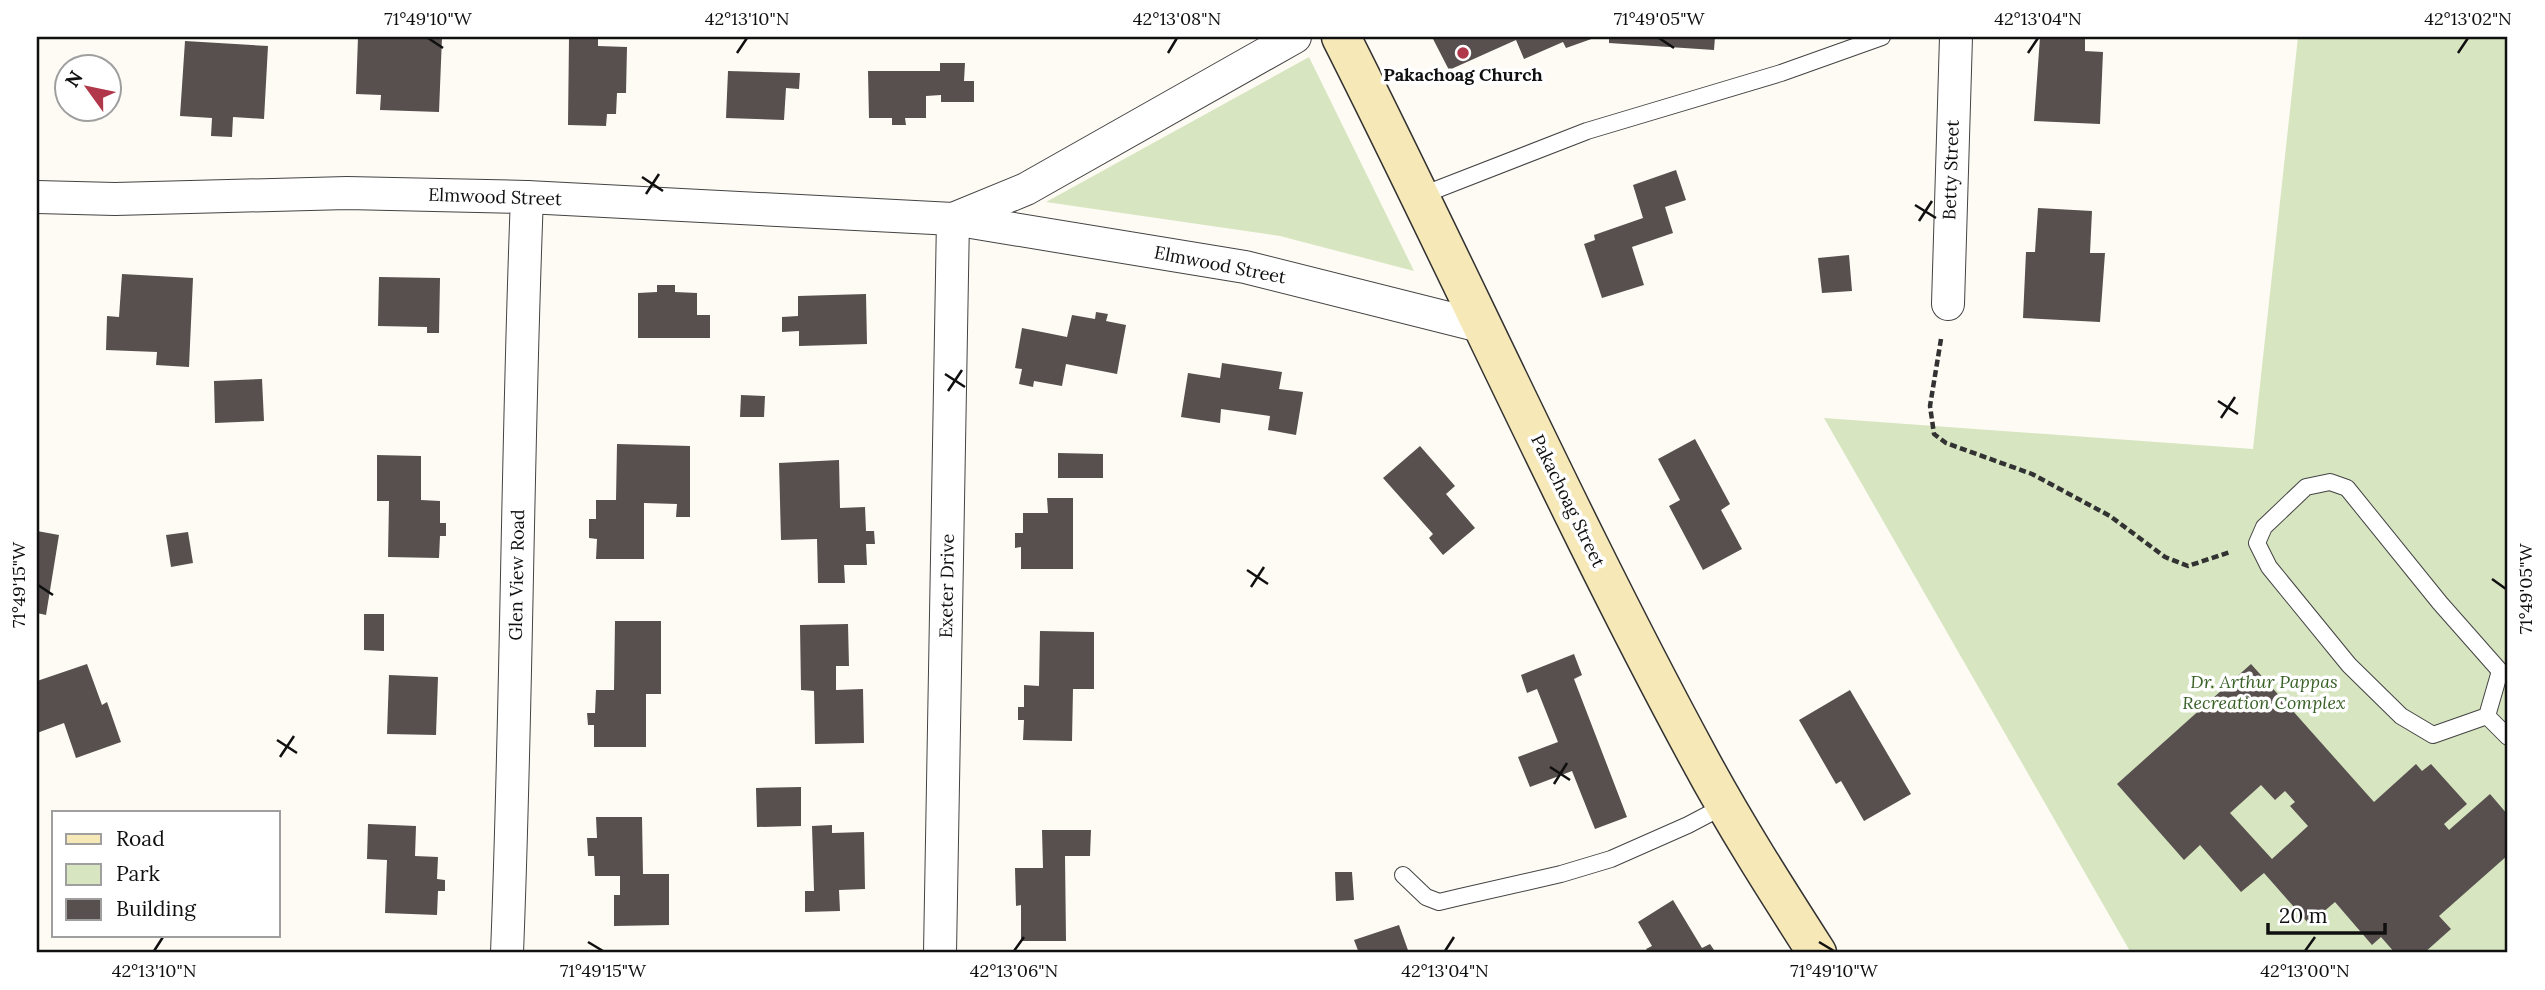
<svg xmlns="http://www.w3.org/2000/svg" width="2545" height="990" font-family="Lora,serif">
<rect width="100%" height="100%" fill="#fefbf4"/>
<g fill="#d7e5c1">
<path d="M2298 37H2508V953H2131L1824 418 2253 449Z"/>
<path d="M1309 57 1414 271 1280 236 1046 202Z"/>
</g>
<g fill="#57504e" fill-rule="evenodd">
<path d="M358 37H442L439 112 380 110 381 95 356 94Z"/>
<path d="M569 37H598V46L627 47 626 93H617L616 114H607L606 126 568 125Z"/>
<path d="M1432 37H1597L1566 48 1563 42 1524 59 1516 40 1449 70Z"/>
<path d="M1609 37H1715L1714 50 1609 43Z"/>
<path d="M2040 37H2085V51L2103 52 2100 124 2034 121Z"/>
<path d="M185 41 268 46 264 119 233 117 232 137 211 136 212 118 180 116Z"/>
<path d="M940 63H965L964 81H974V102H941V95L926 96V118H905L906 125H892V118H869L868 71H940Z"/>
<path d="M728 71 800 73 799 89 786 88 784 120 726 118Z"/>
<path d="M1676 170 1686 200 1665 207 1673 233 1632 247 1644 285 1602 298 1584 244 1595 240 1594 235 1643 218 1633 185Z"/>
<path d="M2038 208 2092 211 2090 253H2105L2100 322 2023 318 2026 252H2035Z"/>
<path d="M1849 255 1852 291 1822 293 1818 258Z"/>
<path d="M122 274 193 278 189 367 156 365 157 352 106 350 107 316 119 317Z"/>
<path d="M379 277 440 278 439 333H427V327L378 326Z"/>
<path d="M657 285H675V292L697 293V315H710V338H638V293L657 292Z"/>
<path d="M866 294 867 344 799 346V331L782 332V317L798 316V296Z"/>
<path d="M1096 312 1108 314 1106 321 1126 325 1117 374 1066 364 1062 386 1034 381 1033 387 1019 384 1022 369 1015 368 1022 328 1067 337 1072 315 1095 319Z"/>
<path d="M1222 363 1282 372 1279 389 1303 392 1296 435 1268 430 1270 416 1221 409 1220 423 1181 417 1188 373 1220 378Z"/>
<path d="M262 379 264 421 215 423 214 381Z"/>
<path d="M741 395 765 396 764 417H740Z"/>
<path d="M1695 439 1730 504 1721 510 1742 549 1703 570 1669 506 1680 500 1658 459Z"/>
<path d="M617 444 690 446V517H676L677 504 644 503V559H596L597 539 589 538V519H596V500H616Z"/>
<path d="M1420 446 1455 486 1446 494 1475 528 1443 555 1429 538 1433 534 1383 478Z"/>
<path d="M1058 453 1103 454V478H1058Z"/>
<path d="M377 455 421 456V500L440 501V523H446V536H440L439 558 388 557 389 501H377Z"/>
<path d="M839 460 840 508 865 507 866 531H874L875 544H866L867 565H844L845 583H818L817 539 781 540 779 463Z"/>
<path d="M1047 498H1073V569H1021V547L1015 548V533H1023V513H1048Z"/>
<path d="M37 531 59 535 46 615 37 613Z"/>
<path d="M188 532 193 563 171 567 166 535Z"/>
<path d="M364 614H384V651L364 650Z"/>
<path d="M615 621H661V694H646V747H594V725H588L587 713H595L596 690H614Z"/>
<path d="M848 624 849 666H836V690L863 689 864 743 815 744 814 691 801 690 800 625Z"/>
<path d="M1040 631 1094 632V689H1073L1072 741 1023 740 1024 720H1018V707H1024V685L1039 686Z"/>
<path d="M1574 654 1582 675 1574 679 1627 817 1595 829 1572 771 1530 787 1518 757 1558 742 1537 689 1527 693 1521 675Z"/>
<path d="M87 664 102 705 107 702 121 742 76 758 64 723 37 733V681Z"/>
<path d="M2251 664 2374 802 2416 764 2422 771 2431 764 2467 804 2444 824 2449 830 2490 794 2508 815V855L2439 916 2451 929 2424 953H2395L2381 937 2372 945 2335 902 2309 924 2264 873 2241 892 2200 845 2184 860 2117 784ZM2261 785 2275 800 2285 791 2295 802 2290 806 2308 826 2272 859 2230 813Z"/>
<path d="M389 675 438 677 436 735 387 734Z"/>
<path d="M1850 690 1911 794 1864 821 1841 781 1836 784 1799 720Z"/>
<path d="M801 787V826L757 827 756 788Z"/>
<path d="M596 817H642L643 874H669V925L614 926V895H620V876H595L594 856H588L587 838H597Z"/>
<path d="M368 824 416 826 415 856 438 857 437 879 445 880V891H438L437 915 385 913 387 860 367 859Z"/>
<path d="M832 825V833L864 832 865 889 839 890 840 911 805 912V891H814L812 826Z"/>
<path d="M1042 830H1091L1090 856H1065L1066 941H1021V905L1016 906 1015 868H1043Z"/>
<path d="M1335 872H1352L1354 900 1336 901Z"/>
<path d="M1673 900 1702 948 1710 944 1716 953H1649L1646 949 1652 946 1638 922Z"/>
<path d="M1399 925 1409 953H1359L1354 940Z"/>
</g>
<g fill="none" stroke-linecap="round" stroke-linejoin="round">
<defs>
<g id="lane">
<path d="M1420 196 1587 131 1781 73 1882 37"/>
<path d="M2330 482 2347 488 2440 603 2500 671 2487 716 2433 735 2401 716 2349 665 2269 567 2257 543 2264 527 2306 487Z"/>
<path d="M2487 716 2508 737"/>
<path d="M1403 875 1426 897 1439 902 1460 897 1561 874 1611 859 1688 825 1726 805"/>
</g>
<g id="street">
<path d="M37 197 115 199 347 193 527 197 953 219 1245 267 1484 327"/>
<path d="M1948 304 1956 37"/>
<path d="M507 953C517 701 517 449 527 197"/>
<path d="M940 953 953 219 1026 189 1295 37"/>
</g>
<path id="secondary" d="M1341 37C1462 276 1571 522 1699 758 1735 825 1776 889 1817 953"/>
</defs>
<use href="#lane" stroke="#434343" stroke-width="18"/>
<use href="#street" stroke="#434343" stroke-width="34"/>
<use href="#secondary" stroke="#323232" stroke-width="41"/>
<path stroke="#323232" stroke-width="4.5" stroke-dasharray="7 3.5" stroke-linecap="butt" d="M1941 339 1930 406 1934 434 1946 443 2032 474 2110 516 2165 557 2188 566 2230 552"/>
<use href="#lane" stroke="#fff" stroke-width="16"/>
<use href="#street" stroke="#fff" stroke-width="32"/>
<use href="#secondary" stroke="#f6e8b7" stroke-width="38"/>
</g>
<path fill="none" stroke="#101010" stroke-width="2.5" d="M428 38 443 48M1659 38 1674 48M737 53 747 38M1168 53 1177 38M2028 53 2038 38M2458 53 2468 38M642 177 663 191M646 194 659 174M1915 205 1936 218M1919 221 1932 201M945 374 965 387M948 391 962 370M2218 401 2238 414M2221 418 2235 397M1247 570 1268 584M2492 579 2506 589M38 585 53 595M1251 587 1264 567M277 740 297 753M280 757 294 736M1550 767 1570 780M1554 784 1567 763M588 942 603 951M1819 942 1834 951M154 951 163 937M1014 951 1024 937M1445 951 1454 937M2305 951 2315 937"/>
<circle fill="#b0384a" stroke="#fff" stroke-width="2.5" cx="1463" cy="53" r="7"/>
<g text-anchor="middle" stroke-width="7" stroke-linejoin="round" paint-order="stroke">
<g font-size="18" font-weight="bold" fill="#101010" stroke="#fff">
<text x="1463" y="81">Pakachoag Church</text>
</g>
<g font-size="18" fill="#101010" stroke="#fff">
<text transform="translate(1951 170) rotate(-88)" y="6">Betty Street</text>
<text transform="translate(495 197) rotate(2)" y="6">Elmwood Street</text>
<text transform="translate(1220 265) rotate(11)" y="6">Elmwood Street</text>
<text transform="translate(1568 501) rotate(64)" y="6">Pakachoag Street</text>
<text transform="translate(517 575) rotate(-89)" y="6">Glen View Road</text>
<text transform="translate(947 586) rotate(-89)" y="6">Exeter Drive</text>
</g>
<g font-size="18" font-style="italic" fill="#396127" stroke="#fff">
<text x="2264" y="688">Dr. Arthur Pappas<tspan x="2264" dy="21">Recreation Complex</tspan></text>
</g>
</g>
<rect width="2545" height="990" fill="none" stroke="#ffffff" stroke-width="77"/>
<rect x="52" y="811" width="228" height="126" fill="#ffffff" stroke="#9f9f9f" stroke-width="2"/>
<rect x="66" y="834" width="35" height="10" fill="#f6e8b7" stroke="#9f9f9f" stroke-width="2"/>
<text x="116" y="846" font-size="21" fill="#101010">Road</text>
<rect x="66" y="864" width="35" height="21" fill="#d7e5c1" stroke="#9f9f9f" stroke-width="2"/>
<text x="116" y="881" font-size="21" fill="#101010">Park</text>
<rect x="66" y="899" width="35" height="21" fill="#57504e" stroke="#9f9f9f" stroke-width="2"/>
<text x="116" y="916" font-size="21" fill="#101010">Building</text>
<g transform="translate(88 88) rotate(303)"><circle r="33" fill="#ffffff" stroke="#9f9f9f" stroke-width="2"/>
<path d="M0-5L12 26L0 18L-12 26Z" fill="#b0384a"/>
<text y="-10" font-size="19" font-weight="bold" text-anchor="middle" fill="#101010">N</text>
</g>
<path d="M2268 923v10h117v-10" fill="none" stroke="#101010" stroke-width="3.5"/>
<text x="2279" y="923" font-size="21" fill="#101010" stroke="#ffffff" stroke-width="5" paint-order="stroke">20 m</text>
<rect x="38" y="38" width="2468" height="913" fill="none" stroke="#101010" stroke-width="2.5"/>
<g font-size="18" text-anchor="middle" fill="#101010">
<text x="428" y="25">71°49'10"W</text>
<text x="747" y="25">42°13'10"N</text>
<text x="1177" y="25">42°13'08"N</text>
<text x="1659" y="25">71°49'05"W</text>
<text x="2038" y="25">42°13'04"N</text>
<text x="2468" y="25">42°13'02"N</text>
<text transform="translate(19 585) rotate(-90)" y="6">71°49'15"W</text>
<text transform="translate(2526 589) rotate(-90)" y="6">71°49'05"W</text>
<text x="154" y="977">42°13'10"N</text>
<text x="603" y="977">71°49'15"W</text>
<text x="1014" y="977">42°13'06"N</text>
<text x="1445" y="977">42°13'04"N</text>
<text x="1834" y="977">71°49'10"W</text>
<text x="2305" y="977">42°13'00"N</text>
</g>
</svg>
